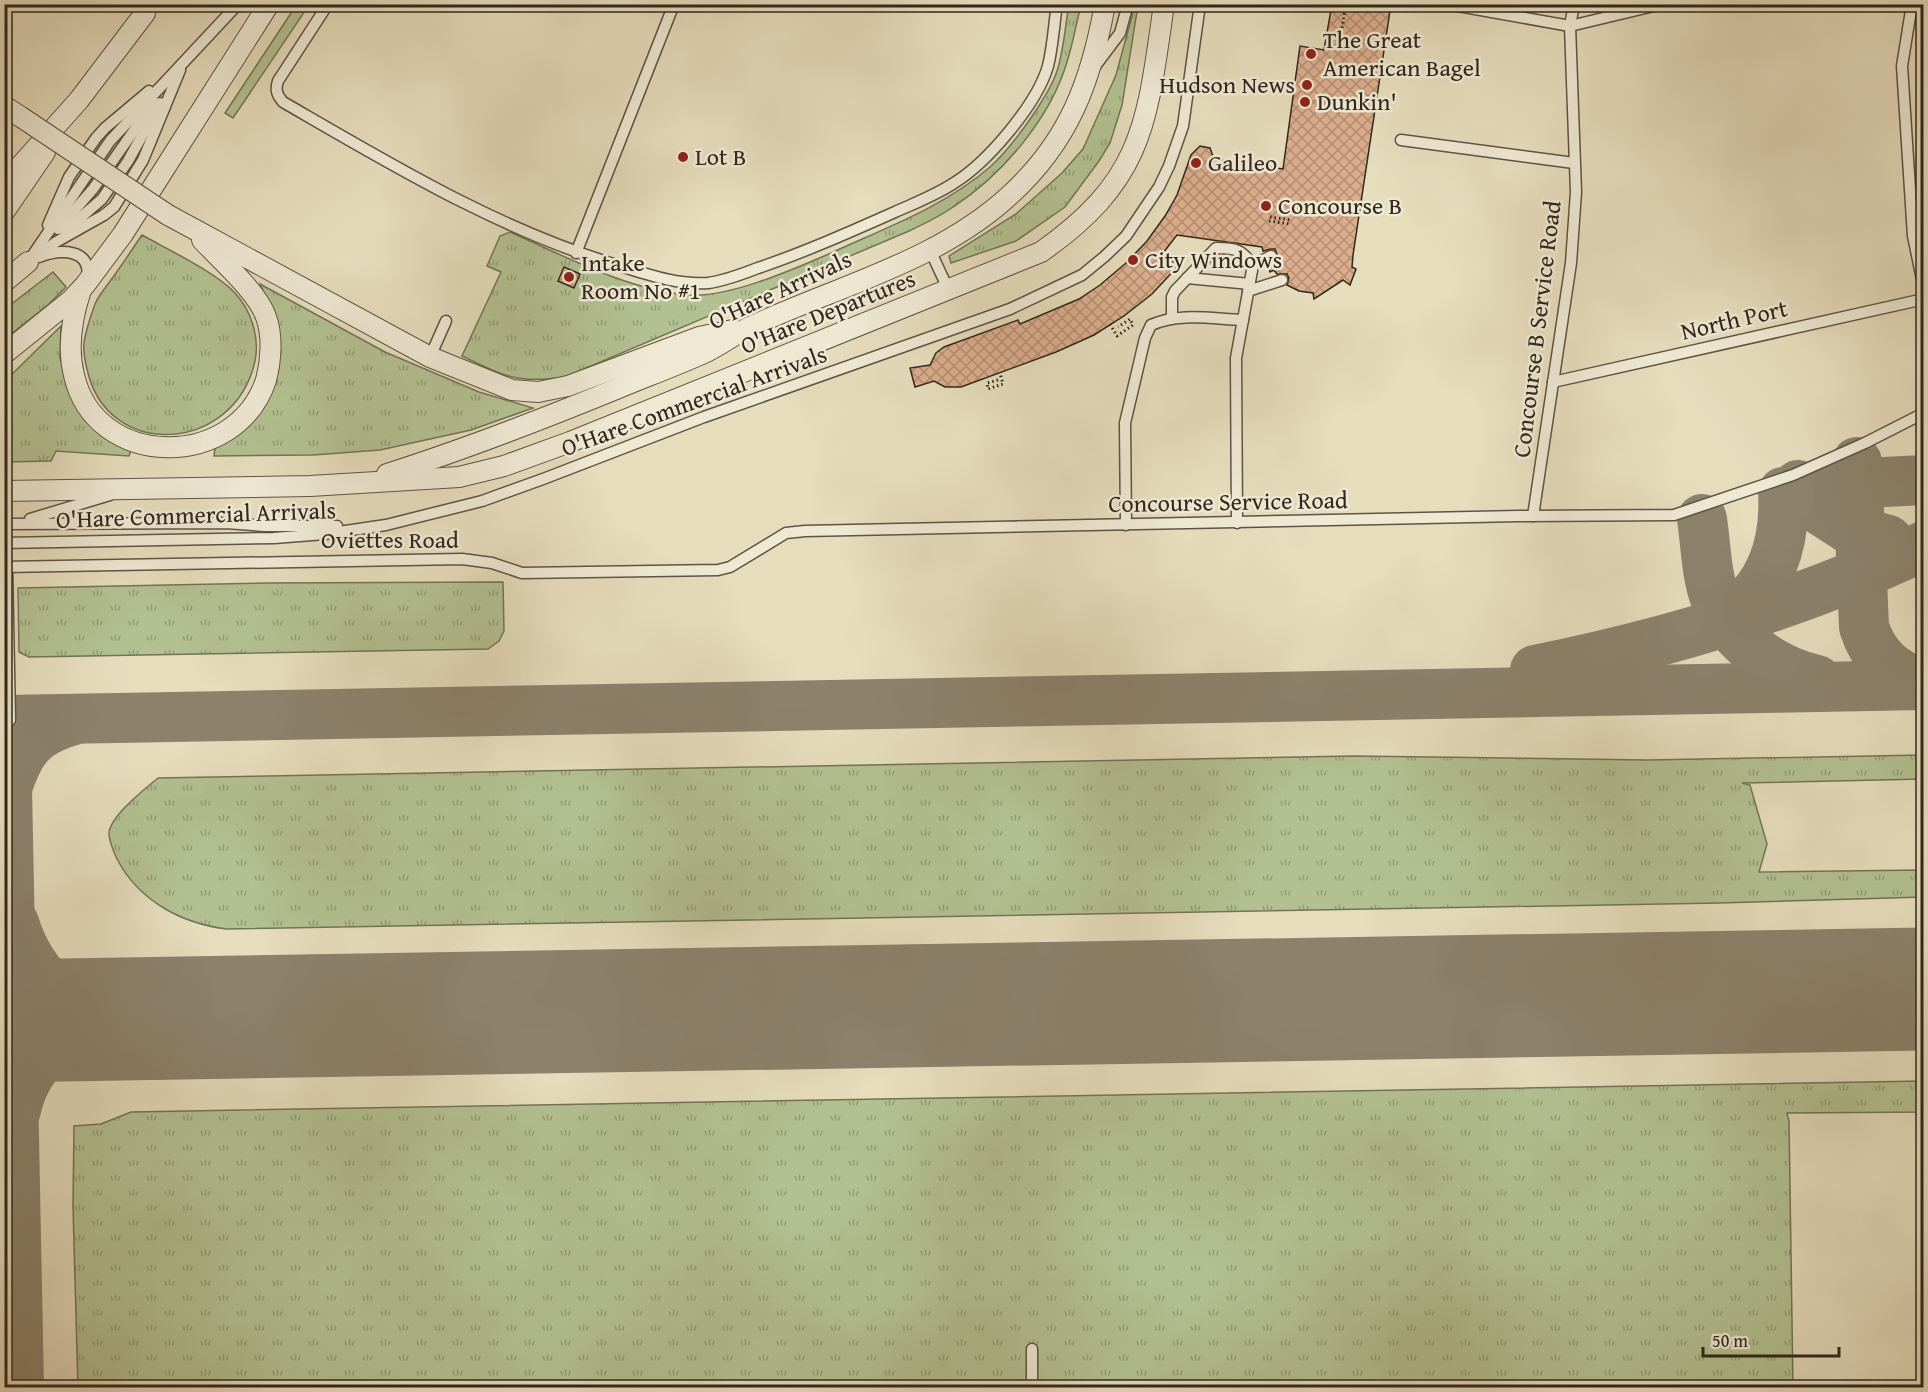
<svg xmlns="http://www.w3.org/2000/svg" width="1928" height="1392" font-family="'Gentium Book Plus',serif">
<defs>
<pattern id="grass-tufts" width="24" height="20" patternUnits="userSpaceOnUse" patternTransform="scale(1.5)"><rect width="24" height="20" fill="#b3c192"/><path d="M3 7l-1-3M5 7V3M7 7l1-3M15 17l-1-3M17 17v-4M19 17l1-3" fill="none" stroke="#929d76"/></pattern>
<pattern id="building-cross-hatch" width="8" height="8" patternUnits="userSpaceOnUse" patternTransform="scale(1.5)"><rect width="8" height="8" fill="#dbad8c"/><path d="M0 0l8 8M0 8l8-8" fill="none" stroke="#b28d72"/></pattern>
</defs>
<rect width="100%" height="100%" fill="#e6ddbd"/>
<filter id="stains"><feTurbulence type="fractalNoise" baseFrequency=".00333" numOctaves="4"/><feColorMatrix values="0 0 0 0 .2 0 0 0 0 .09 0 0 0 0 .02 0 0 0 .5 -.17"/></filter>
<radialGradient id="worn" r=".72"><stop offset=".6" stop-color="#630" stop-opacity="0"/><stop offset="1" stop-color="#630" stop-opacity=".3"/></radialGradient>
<g fill="url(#grass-tufts)" stroke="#727457" stroke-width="1.5">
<path d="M1069 5H1081C1076 24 1073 43 1067 62 1050 119 1002 175 953 207 939 217 924 224 909 231L565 377C517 384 504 376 462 356L501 272 487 266 500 236 510 232C564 256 630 291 689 295 729 298 794 269 831 253 885 228 944 207 990 167 1007 152 1020 134 1033 115 1042 101 1052 87 1057 71 1064 50 1065 26 1069 5Z"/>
<path d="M1135 5H1138L1122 105 1110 143 1099 161 1065 207 1016 241 951 263 949 256 1016 214 1062 173 1083 149 1116 75Z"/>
<path d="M142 235C169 250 215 272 235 293 251 310 260 338 255 361 235 453 107 462 87 369 85 361 83 351 84 342 86 331 90 318 94 307 96 299 103 291 108 284 120 268 131 251 142 235Z"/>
<path d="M53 272 66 287 48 305 5 339V309Z"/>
<path d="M260 284 385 352 479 392 533 408 471 430 380 450 313 455 214 456 215 448 246 426 273 313Z"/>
<path d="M61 326 60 358 72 397 92 426 131 450 129 456 56 451 51 461 5 462V381Z"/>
<path d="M503 582 504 631 499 641 488 649 29 657 19 652 18 588 268 583Z"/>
<path d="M1923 755V779L1742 783 1750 785 1767 844 1759 872 1923 870V897L1719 903 226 929C181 923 139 901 117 859 114 853 109 840 109 833 111 815 145 789 158 778L1355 756 1647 760Z"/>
<path d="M1924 1081 1923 1112 1787 1113 1789 1121 1793 1388 78 1387 73 1207 74 1126 101 1124 131 1112Z"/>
</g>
<path fill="#b3c192" stroke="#727457" stroke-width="1.5" d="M297 4 309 5 233 118 225 113Z"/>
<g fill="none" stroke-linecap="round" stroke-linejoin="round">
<g stroke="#8c826c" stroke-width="50">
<path d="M1857 462 1864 627C1873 656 1893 676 1924 683"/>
<path d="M1798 485 1820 510 1851 530 1888 540"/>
<path d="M1825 485 1924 480"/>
<path d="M1702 519C1706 545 1706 576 1716 601 1734 643 1774 670 1817 680"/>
<path d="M1723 620C1771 593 1786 543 1783 492"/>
<path d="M1535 670C1670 643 1799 604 1924 546"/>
<path d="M4 720 1924 685"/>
<path d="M14 923C34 986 71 1009 134 1020"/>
<path d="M16 1110C24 1069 58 1032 99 1023 109 1021 121 1021 131 1020"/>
<path d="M19 1388 7 788C20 748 32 732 74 720"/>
</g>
<path stroke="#8c826c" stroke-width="123" d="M4 1021 1924 989"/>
</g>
<g fill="url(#building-cross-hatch)" stroke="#31271c" stroke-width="1.5">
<path d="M1332 4H1391L1353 255 1352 267 1356 269 1350 285 1343 280 1314 299 1313 293 1299 291 1287 285 1289 278 1287 274H1277L1274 270 1270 272 1268 266 1275 262 1278 257 1275 249H1271L1263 251 1262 247 1177 235 1163 253 1178 266 1152 294 1124 316 1094 335 1056 352 961 387H945L934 381 915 387 910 368 930 365 936 353 944 347 1018 320 1020 324 1079 299 1100 285 1126 263 1147 241 1165 216 1177 195 1191 155 1200 146 1210 148 1214 159 1283 169 1300 46 1324 50Z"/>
<path d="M564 267 580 274 574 288 558 281Z"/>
</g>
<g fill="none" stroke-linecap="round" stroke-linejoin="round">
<defs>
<g id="service">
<path d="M328 4 278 81C275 90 277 95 283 102 392 165 499 230 620 266 649 275 678 285 708 283 725 281 742 274 758 268 805 252 850 232 895 212 915 203 936 195 954 183 988 162 1037 104 1048 66 1053 46 1054 24 1057 4"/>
<path d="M1447 4 1570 26 1662 4"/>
<path d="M1912 4 1902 66 1913 236 1924 289"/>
<path d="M1096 65 1120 33 1128 4"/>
<path d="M1401 140 1574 163"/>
<path d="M48 225 69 177 96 138 105 128 149 91"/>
<path d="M58 229 93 189 154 102"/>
<path d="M65 231 102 199 128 161 160 103"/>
<path d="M930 250 949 291"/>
<path d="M576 253 674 4"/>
<path d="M38 255 56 242 104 215 114 207 143 160 180 70"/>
<path d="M39 257C60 249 93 248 87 279"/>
<path d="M28 262 110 141 238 4"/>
<path d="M1187 278 1250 284"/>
<path d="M1248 291 1282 280"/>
<path d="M1172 318V297L1175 291 1216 248C1235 248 1241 249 1253 265"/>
<path d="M430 357 446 321"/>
<path d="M1553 382 1924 299"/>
<path d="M1533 516 1571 263 1576 192 1570 26 1574 4"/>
<path d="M30 519 110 495"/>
<path d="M1237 523 1236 358 1253 265 1271 256"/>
<path d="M4 524 226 523 265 526H337"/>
<path d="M1126 525 1125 423 1145 338 1151 325C1179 312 1213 319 1243 320"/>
<path d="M4 543 274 538 325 534 386 525 482 501 543 479 704 417 1010 309 1082 275 1104 257 1126 236 1159 187 1169 166 1183 126 1200 4"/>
<path d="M4 567 462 559 492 563 522 573 718 570 730 567 786 533 805 531 1519 516 1674 515 1793 475 1865 443 1924 413"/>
<path d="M7 567 10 720"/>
<path d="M1032 1349V1388"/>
</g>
<g id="minor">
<path d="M4 106 21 117"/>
<path d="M4 184 79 100 145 13"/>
<path d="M4 212 45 152"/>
<path d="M168 215 430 357 512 390 538 392 568 386 699 337 733 330"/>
<path d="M4 282 28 262"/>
<path d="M81 290C72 317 67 347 74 375 95 470 236 471 266 380 271 361 273 336 266 317 258 293 221 260 202 240"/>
<path d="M4 354 71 300 85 285 123 234 269 4"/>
<path d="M387 474C466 449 543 419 621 387 648 376 677 365 704 353 721 345 736 333 752 326 838 286 939 261 1010 195 1069 141 1091 82 1105 4"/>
<path d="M4 491 310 486 459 477 504 466 570 442 1041 252C1145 179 1147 122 1164 4"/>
</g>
</defs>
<use href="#service" stroke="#5e5444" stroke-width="13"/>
<use href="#minor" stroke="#5e5444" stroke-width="22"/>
<g stroke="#31271c" stroke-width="3" stroke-dasharray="1.5 3" stroke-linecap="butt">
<path d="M1342 28 1346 4"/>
<path d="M1270 217 1291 220"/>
<path d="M1269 221 1291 224"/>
<path d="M1110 324 1117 336 1133 325 1130 319 1118 327"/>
<path d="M998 380 987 383 988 389 1003 384 1000 373"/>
</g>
<use href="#service" stroke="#efe9d4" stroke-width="10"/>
<use href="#minor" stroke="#efe9d4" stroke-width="20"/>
<defs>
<path id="minor-bridge" d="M21 117 168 215"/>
</defs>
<use href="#minor-bridge" stroke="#5e5444" stroke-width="22" stroke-linecap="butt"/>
<use href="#minor-bridge" stroke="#efe9d4" stroke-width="20"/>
</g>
<g fill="#8f2418" stroke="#efe9d4" stroke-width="2">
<circle cx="1311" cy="54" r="6"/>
<circle cx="1307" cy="85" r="6"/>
<circle cx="1305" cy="102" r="6"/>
<circle cx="683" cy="157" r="6"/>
<circle cx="1196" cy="163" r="6"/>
<circle cx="1266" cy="206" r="6"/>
<circle cx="1133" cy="260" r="6"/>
<circle cx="569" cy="277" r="6"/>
</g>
<g text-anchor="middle" stroke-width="5" stroke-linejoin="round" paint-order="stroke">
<g font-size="24" fill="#31271c" stroke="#efe9d4" text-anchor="start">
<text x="1323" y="48">The Great<tspan x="1323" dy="28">American Bagel</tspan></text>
<text x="1295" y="93" text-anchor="end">Hudson News</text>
<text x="1317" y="110">Dunkin'</text>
<text x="695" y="165">Lot B</text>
<text x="1208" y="171">Galileo</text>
<text x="1278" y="214">Concourse B</text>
<text x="1145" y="268">City Windows</text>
<text x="581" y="271">Intake<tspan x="581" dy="28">Room No #1</tspan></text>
</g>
<g font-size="24" fill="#31271c" stroke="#efe9d4">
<text transform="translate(780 290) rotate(-25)" y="8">O'Hare Arrivals</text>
<text transform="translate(828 312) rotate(-22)" y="8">O'Hare Departures</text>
<text transform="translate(1734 320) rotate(-13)" y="8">North Port</text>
<text transform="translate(1537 329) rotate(-83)" y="8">Concourse B Service Road</text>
<text transform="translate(694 401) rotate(-20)" y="8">O'Hare Commercial Arrivals</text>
<text transform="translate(1228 502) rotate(-1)" y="8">Concourse Service Road</text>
<text transform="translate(196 515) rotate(-2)" y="8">O'Hare Commercial Arrivals</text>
<text x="390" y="548">Oviettes Road</text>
</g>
</g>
<rect width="1928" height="1392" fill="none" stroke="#e6ddbd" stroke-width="24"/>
<rect x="6" y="6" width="1916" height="1380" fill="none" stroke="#31271c" stroke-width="3"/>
<rect x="12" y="12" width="1904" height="1368" fill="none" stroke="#31271c" stroke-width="1.5"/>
<path d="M1703 1347v9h136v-9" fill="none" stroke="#31271c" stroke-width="3"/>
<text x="1712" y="1347" font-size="18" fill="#31271c" stroke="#efe9d4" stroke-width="4.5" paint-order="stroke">50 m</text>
<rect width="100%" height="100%" filter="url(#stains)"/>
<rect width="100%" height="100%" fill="url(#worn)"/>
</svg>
